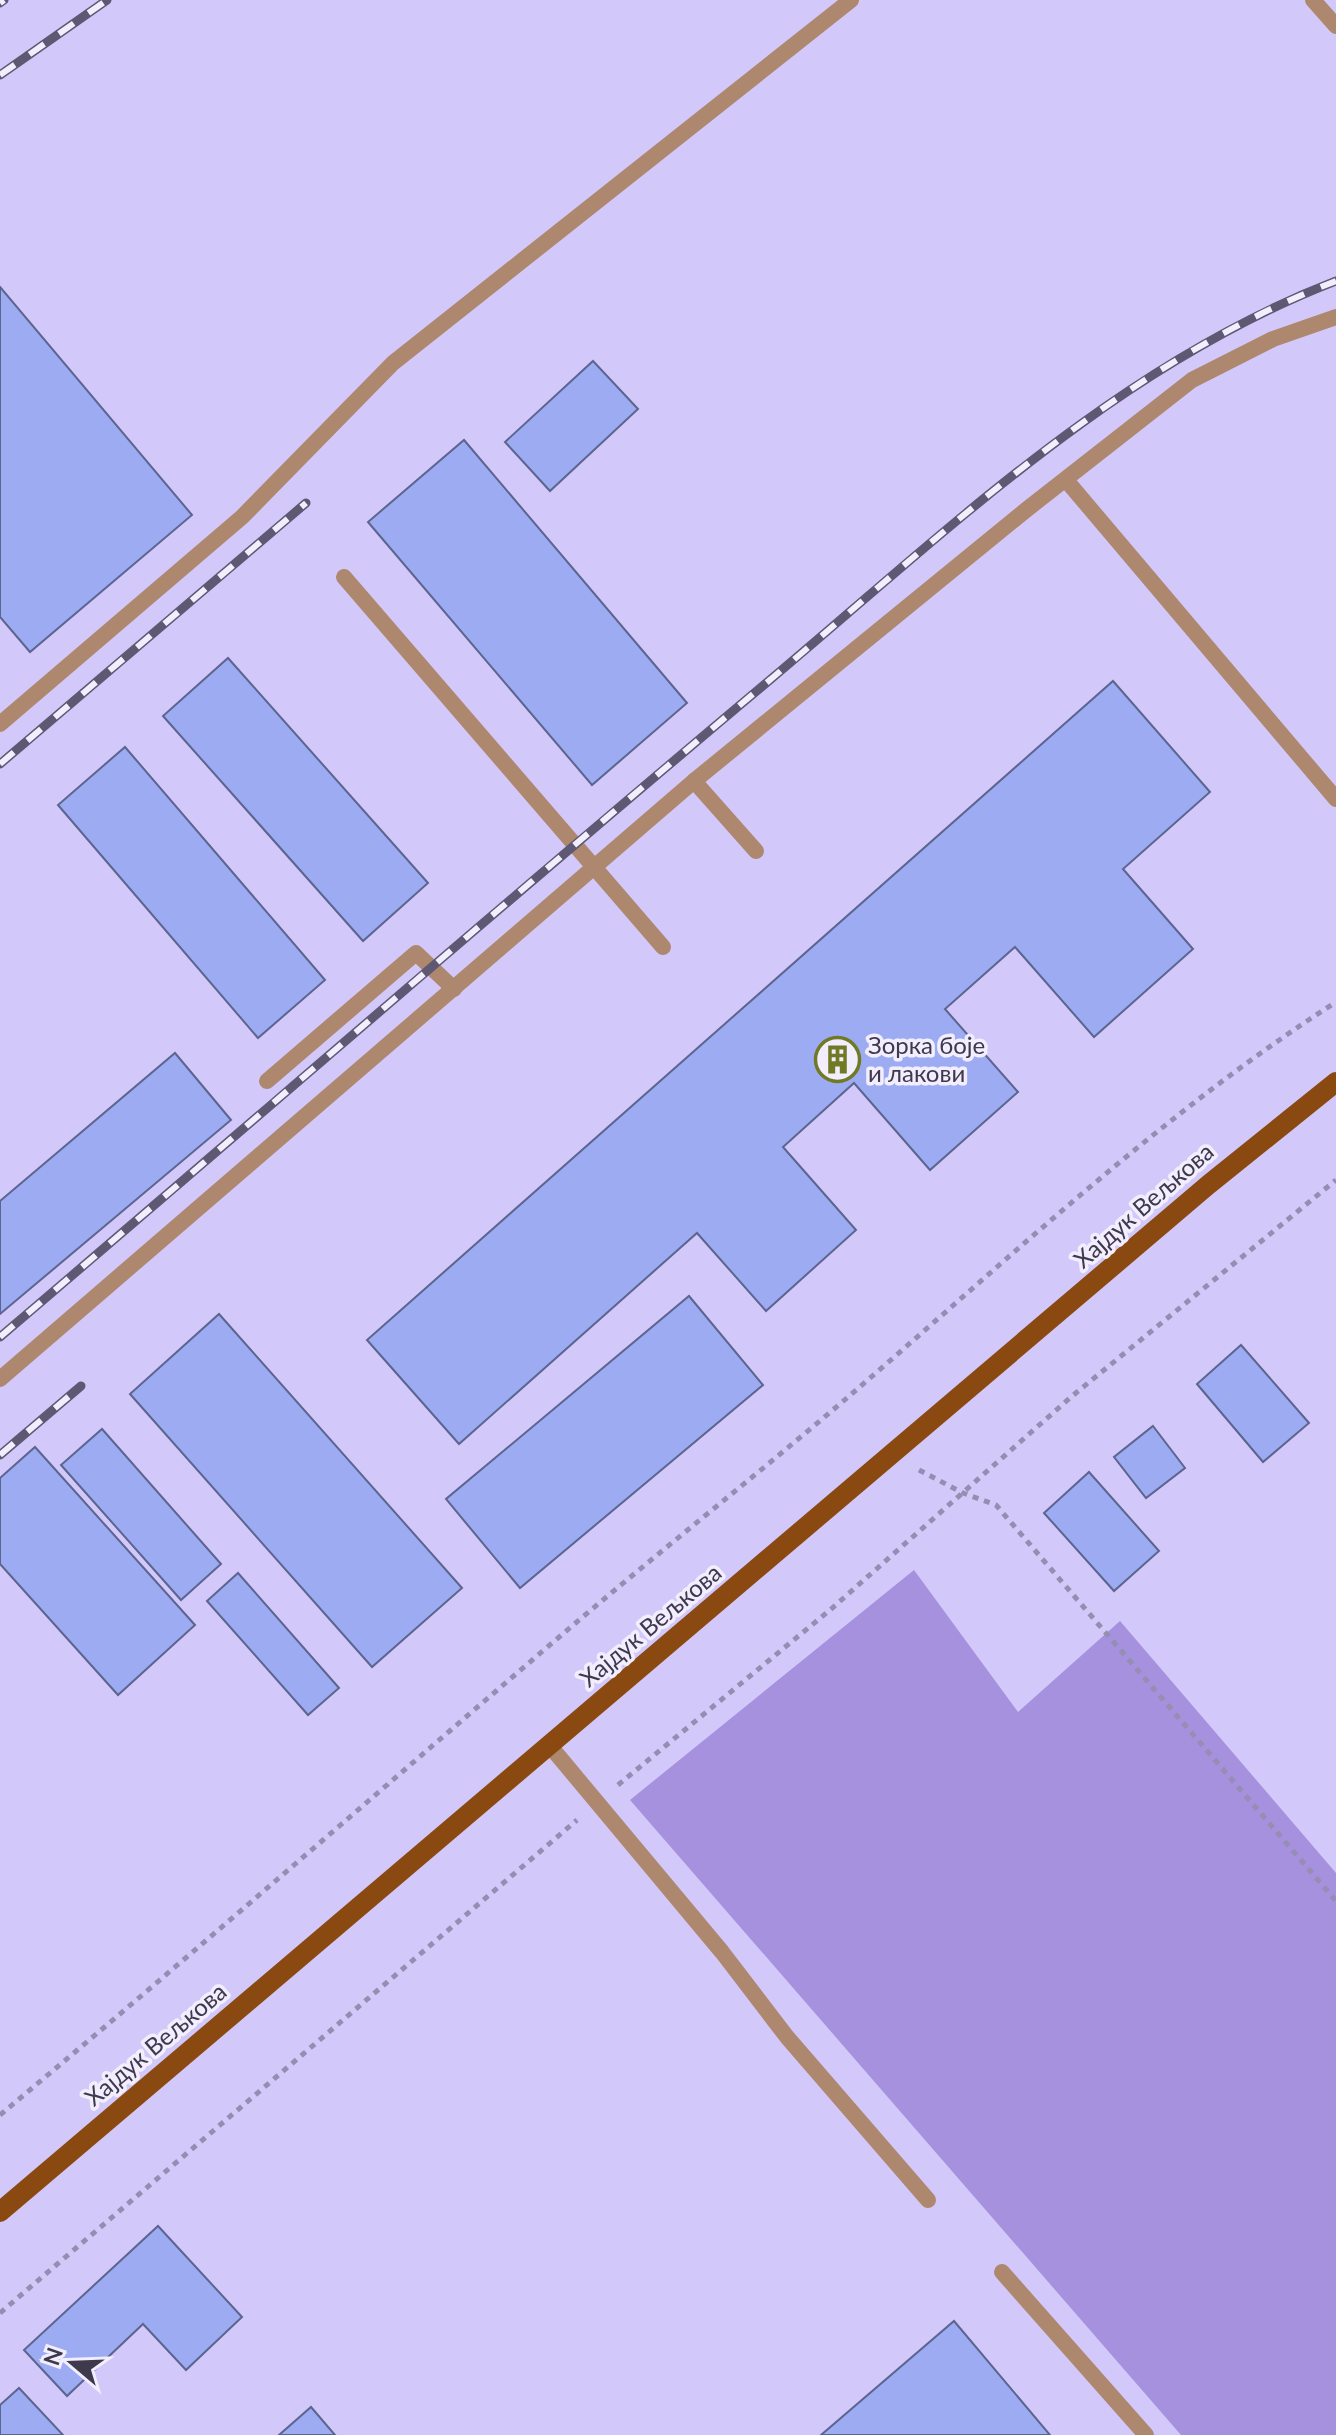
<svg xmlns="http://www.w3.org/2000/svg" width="1336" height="2435" font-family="Lato,sans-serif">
<rect width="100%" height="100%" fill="#d3c8fa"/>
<path fill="#a591dd" d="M914 1570 1018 1712 1120 1621 1336 1873V2435H1181L630 1800Z"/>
<g fill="#9dabf2" stroke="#5c6490" stroke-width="2">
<path d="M0 287 192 515 30 652 0 617Z"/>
<path d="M593 361 638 409 550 491 505 442Z"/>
<path d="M464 440 687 703 592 785 368 522Z"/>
<path d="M228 658 428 883 363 941 163 716Z"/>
<path d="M1113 681 1210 792 1123 869 1193 949 1094 1037 1015 947 945 1009 1018 1092 930 1170 854 1083 783 1147 856 1230 766 1311 697 1233 459 1444 367 1340Z"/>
<path d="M125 747 325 980 258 1038 58 805Z"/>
<path d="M175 1053 231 1120 0 1314V1201Z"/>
<path d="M689 1296 763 1385 520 1588 446 1499Z"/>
<path d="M219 1314 462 1588 372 1667 130 1394Z"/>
<path d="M1241 1345 1309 1423 1263 1462 1197 1384Z"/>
<path d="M1153 1426 1185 1468 1146 1498 1114 1457Z"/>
<path d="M102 1429 221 1564 181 1600 61 1465Z"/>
<path d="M35 1447 195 1625 118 1695 0 1564V1478Z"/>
<path d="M1089 1472 1159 1551 1114 1591 1044 1513Z"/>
<path d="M238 1573 339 1688 308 1715 207 1601Z"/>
<path d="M158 2226 242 2317 186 2370 143 2324 67 2396 24 2350Z"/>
<path d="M954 2321 1050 2435H821Z"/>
<path d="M19 2388 63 2435H0V2405Z"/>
<path d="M311 2407 335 2435H279Z"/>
</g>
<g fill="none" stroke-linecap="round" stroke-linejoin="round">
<g stroke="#958db2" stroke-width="5" stroke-dasharray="6 6" stroke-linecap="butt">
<path d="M919 1470 963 1493 996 1505 1336 1901"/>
<path d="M618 1785 830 1610 1071 1397 1336 1180"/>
<path d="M0 2115C188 1958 372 1797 558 1638 649 1560 743 1486 834 1409 997 1270 1155 1118 1336 1002"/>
<path d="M0 2313 577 1820"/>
</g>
<g stroke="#ad886f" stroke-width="16">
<path d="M1313 0 1336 26"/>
<path d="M1066 480 1336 799"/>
<path d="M344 577 663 947"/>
<path d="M0 724 242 517 393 363 851 0"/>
<path d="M694 781 756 851"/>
<path d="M267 1081 416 953 454 989"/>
<path d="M0 1379 694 781 1026 510 1192 380 1273 339 1336 317"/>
<path d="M550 1746 722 1952 787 2037 928 2200"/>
<path d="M1002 2272 1146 2435"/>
</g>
<path stroke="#8a4910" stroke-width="20" d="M0 2212 1208 1185 1336 1082"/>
<defs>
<g id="rail">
<path d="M0 3 4 0"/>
<path d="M0 75 107 0"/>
<path d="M0 764 306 503"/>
<path d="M0 1337C257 1118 512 896 771 679 947 531 1118 365 1336 281"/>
<path d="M0 1455 81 1386"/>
</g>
</defs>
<use href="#rail" stroke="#5e5872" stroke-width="9"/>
<use href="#rail" stroke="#f2eefe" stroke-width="6" stroke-dasharray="18" stroke-linecap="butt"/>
</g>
<defs>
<symbol id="building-ring" viewBox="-11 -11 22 22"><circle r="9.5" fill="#f2eefe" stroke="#707924" stroke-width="1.5"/><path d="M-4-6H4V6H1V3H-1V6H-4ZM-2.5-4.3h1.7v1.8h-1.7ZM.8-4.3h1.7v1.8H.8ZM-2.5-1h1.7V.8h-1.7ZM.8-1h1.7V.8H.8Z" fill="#707924"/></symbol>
</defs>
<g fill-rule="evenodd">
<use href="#building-ring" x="812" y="1034" width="51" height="51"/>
</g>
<g text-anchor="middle" stroke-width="7" stroke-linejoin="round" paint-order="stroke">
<g font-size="24" fill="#3e394d" stroke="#f2eefe" text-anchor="start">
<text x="868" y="1054">Зорка боје<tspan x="868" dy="28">и лакови</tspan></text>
</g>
<g font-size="24" fill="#3e394d" stroke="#f2eefe">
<text transform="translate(1144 1206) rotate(-41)" y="8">Хајдук Вељкова</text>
<text transform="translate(651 1626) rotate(-40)" y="8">Хајдук Вељкова</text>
<text transform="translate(156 2045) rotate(-40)" y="8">Хајдук Вељкова</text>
</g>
</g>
<g transform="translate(72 2363) rotate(289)" stroke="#f2eefe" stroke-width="6" paint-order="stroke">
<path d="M0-6L14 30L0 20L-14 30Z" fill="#3e394d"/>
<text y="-12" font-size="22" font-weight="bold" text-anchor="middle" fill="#3e394d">N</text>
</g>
</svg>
